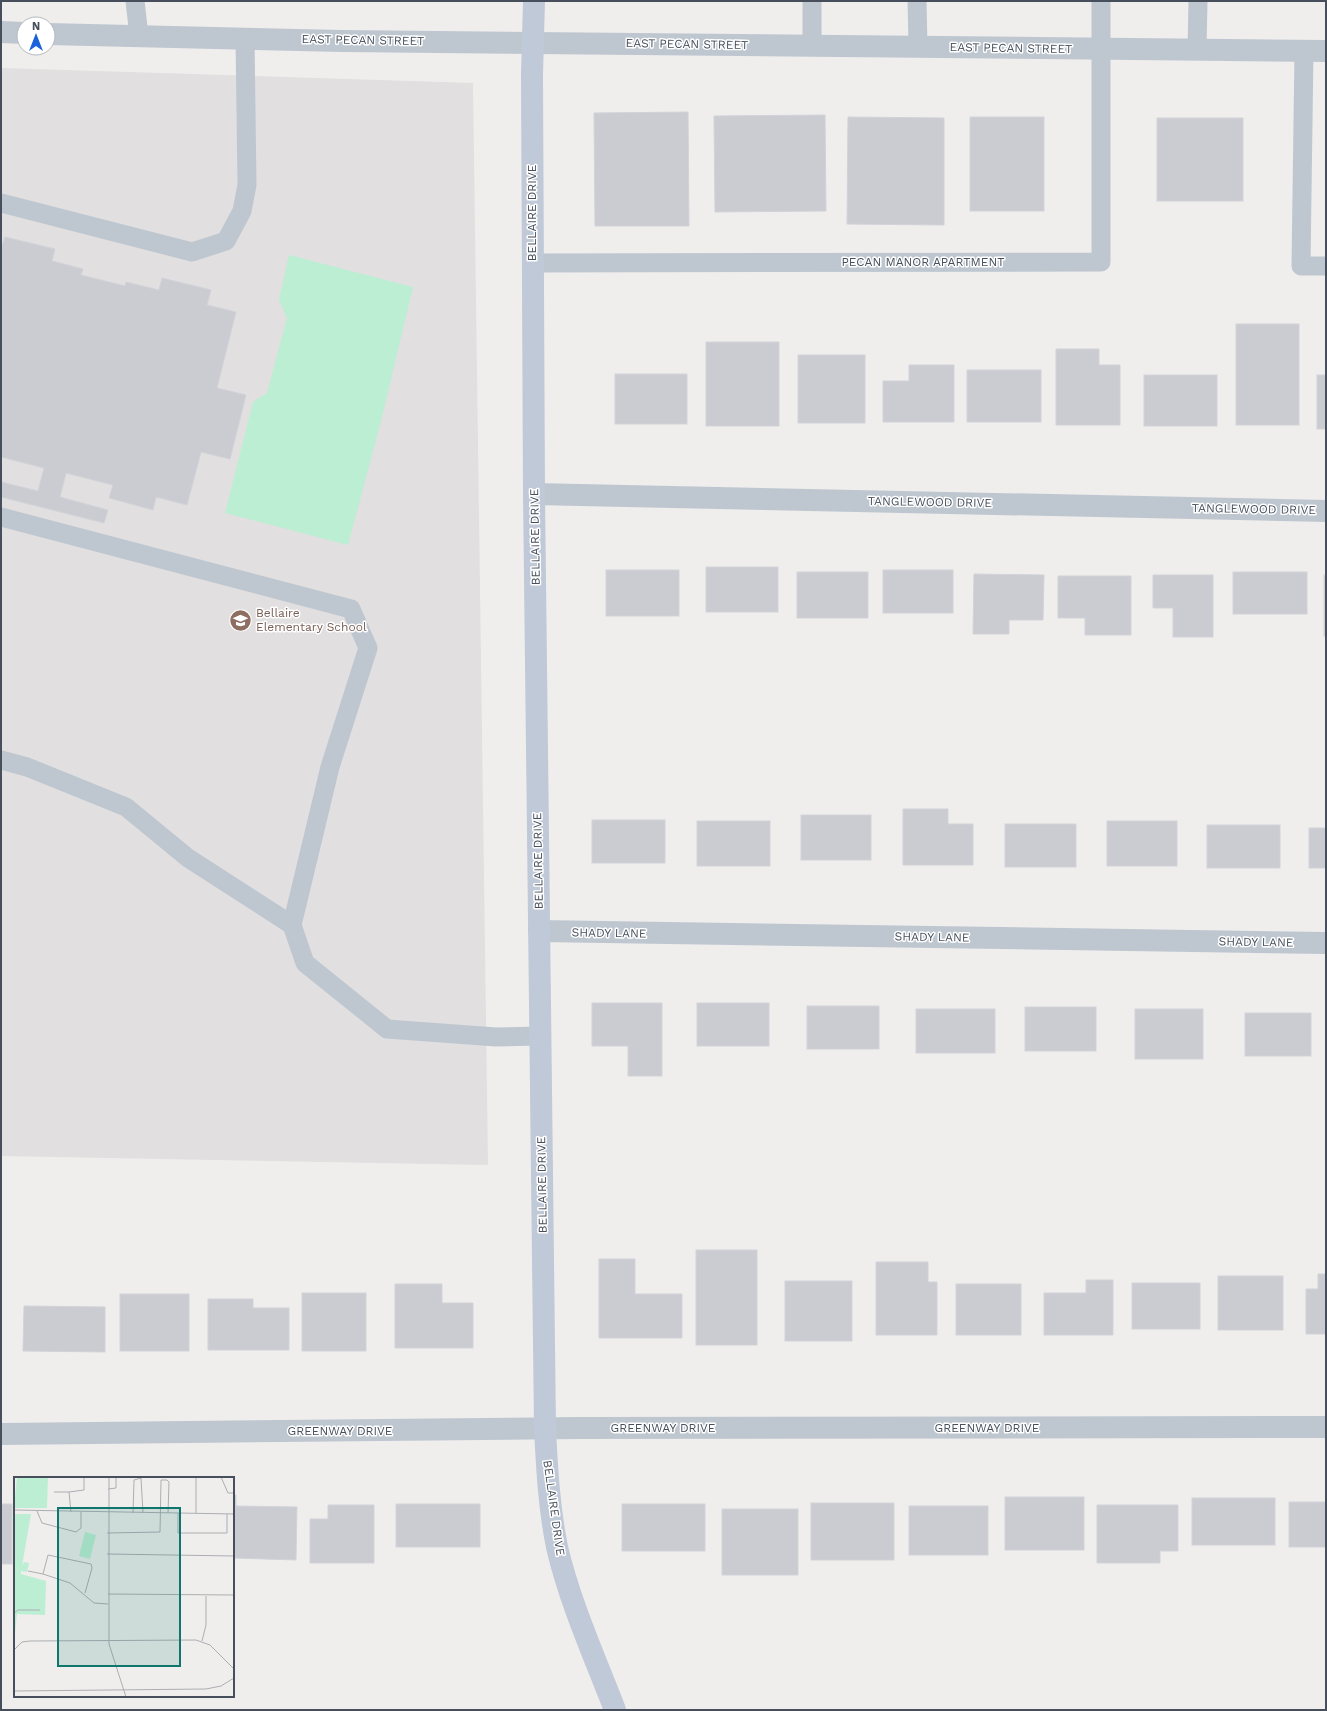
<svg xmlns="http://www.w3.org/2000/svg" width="1327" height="1711" font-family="'Work Sans',sans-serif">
<rect width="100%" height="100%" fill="#f0eeed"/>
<path fill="#e1dfdf" d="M1 68 473 83 488 1165 1 1156Z"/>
<path fill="#bceed3" d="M289 255 413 287 381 421 348 545 225 513 253 402 267 393 287 318 279 300Z"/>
<g fill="#caccd2" stroke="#d1d3d9">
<path d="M688 112 689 226H595L594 113Z"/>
<path d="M825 115 826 211 715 212 714 116Z"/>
<path d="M848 117 944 118V225L847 224Z"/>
<rect x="970" y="117" width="74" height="94"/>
<rect x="1157" y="118" width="86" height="83"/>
<path d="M5 237 55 249 52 261 83 269 81 275 125 286 126 282 159 290 162 278 211 290 207 305 236 312 217 388 246 395 230 459 201 452 187 505 156 497 153 510 109 498 113 485 66 473 60 497 108 510 104 523 1 497V482L38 491 44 468 1 457V249Z"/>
<rect x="1236" y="324" width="63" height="101"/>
<rect x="706" y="342" width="73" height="84"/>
<path d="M1056 349H1099V365H1120V425H1056Z"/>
<rect x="798" y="355" width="67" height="68"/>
<path d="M909 365H954V422H883V381H909Z"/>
<rect x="967" y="370" width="74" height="52"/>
<rect x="615" y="374" width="72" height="50"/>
<rect x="1144" y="375" width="73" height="51"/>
<rect x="1317" y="375" width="9" height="54"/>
<rect x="706" y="567" width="72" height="45"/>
<rect x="606" y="570" width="73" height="46"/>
<rect x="883" y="570" width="70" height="43"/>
<rect x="797" y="572" width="71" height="46"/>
<rect x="1233" y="572" width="74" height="42"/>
<path d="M974 574 1044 575 1043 620H1009V634H973Z"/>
<path d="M1153 575H1213V637H1173V608H1153Z"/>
<rect x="1324" y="575" width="2" height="61"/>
<path d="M1058 576H1131V635H1085V618H1058Z"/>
<path d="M903 809H948V824H973V865H903Z"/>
<rect x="801" y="815" width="70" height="45"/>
<rect x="592" y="820" width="73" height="43"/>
<rect x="697" y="821" width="73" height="45"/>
<rect x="1107" y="821" width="70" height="45"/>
<rect x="1005" y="824" width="71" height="43"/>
<rect x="1207" y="825" width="73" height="43"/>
<rect x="1309" y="828" width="17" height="40"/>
<path d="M592 1003H662V1076H628V1046H592Z"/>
<rect x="697" y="1003" width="72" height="43"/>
<rect x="807" y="1006" width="72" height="43"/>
<rect x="1025" y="1007" width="71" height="44"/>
<rect x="916" y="1009" width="79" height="44"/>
<rect x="1135" y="1009" width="68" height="50"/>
<rect x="1245" y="1013" width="66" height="43"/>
<rect x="696" y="1250" width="61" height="95"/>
<path d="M599 1259H635V1294H682V1338H599Z"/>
<path d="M876 1262H928V1282H937V1335H876Z"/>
<path d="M1318 1274H1326V1334H1306V1289H1318Z"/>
<rect x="1218" y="1276" width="65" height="54"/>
<path d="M1086 1280H1113V1335H1044V1293H1086Z"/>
<rect x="785" y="1281" width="67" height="60"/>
<rect x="1132" y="1283" width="68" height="46"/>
<path d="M395 1284H442V1303H473V1348H395Z"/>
<rect x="956" y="1284" width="65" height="51"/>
<rect x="302" y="1293" width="64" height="58"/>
<rect x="120" y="1294" width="69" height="57"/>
<path d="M208 1299H253V1308H289V1350H208Z"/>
<path d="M24 1306 105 1307V1352L23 1351Z"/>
<path d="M233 1495H236V1506L297 1507 296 1560 233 1558Z"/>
<rect x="1005" y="1497" width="79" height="53"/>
<rect x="1192" y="1498" width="83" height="47"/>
<rect x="1289" y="1502" width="37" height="45"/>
<rect x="811" y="1503" width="83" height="57"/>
<rect x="1" y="1504" width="11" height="60"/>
<rect x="396" y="1504" width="84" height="43"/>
<rect x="622" y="1504" width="83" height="47"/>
<path d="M328 1505H374V1563H310V1519H328Z"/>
<path d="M1097 1505H1178V1551H1160V1563H1097Z"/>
<rect x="909" y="1506" width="79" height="49"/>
<rect x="722" y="1509" width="76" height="66"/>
</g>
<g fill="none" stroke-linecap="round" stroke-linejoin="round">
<g stroke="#bec7d0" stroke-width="19">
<path d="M135 1 139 36"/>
<path d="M917 1 918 46"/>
<path d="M812 45V1"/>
<path d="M1197 50 1198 1"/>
<path d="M1304 51 1301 266H1326"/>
<path d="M1 203 192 252 226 241 242 211 247 185 245 38"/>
<path d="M533 263 1101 262V1"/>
<path d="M1 517 351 609 368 648 330 767 292 925 305 963 387 1029 496 1037 540 1036"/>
<path d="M1 760 27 767 126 807 188 858 292 925"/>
</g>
<g stroke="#bec7d0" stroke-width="22">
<path d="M1 32 24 33"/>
<path d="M48 34 342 41 1326 51"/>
<path d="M534 494 1326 511"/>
<path d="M539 931 1326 943"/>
<path d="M1 1434 578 1428 1326 1427"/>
</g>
<path stroke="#c0c9d7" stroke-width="22" d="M534 1 532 75 534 494 545 1429C547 1468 549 1508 557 1547 569 1600 595 1658 615 1710"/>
</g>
<defs>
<symbol id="school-disc" viewBox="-11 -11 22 22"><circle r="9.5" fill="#8d6e63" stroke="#fff"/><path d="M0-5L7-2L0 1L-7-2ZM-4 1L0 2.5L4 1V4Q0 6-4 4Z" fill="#fff"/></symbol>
</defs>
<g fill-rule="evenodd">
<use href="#school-disc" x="228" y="608" width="25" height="25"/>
</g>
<g text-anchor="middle" stroke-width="3" stroke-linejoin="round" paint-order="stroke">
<g font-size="12" fill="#464f5b" stroke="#fff">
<text transform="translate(363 40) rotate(1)" y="4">EAST PECAN STREET</text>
<text transform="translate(687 44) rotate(1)" y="4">EAST PECAN STREET</text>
<text transform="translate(1011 48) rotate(1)" y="4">EAST PECAN STREET</text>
<text transform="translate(532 213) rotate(-90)" y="4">BELLAIRE DRIVE</text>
<text x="923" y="266">PECAN MANOR APARTMENT</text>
<text transform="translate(930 502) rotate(1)" y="4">TANGLEWOOD DRIVE</text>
<text transform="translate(1254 509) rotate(1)" y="4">TANGLEWOOD DRIVE</text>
<text transform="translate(535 537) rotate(-91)" y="4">BELLAIRE DRIVE</text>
<text transform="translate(538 861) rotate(-91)" y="4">BELLAIRE DRIVE</text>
<text transform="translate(609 933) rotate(1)" y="4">SHADY LANE</text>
<text transform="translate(932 937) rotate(1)" y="4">SHADY LANE</text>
<text transform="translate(1256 942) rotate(1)" y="4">SHADY LANE</text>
<text transform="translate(542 1185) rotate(-91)" y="4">BELLAIRE DRIVE</text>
<text x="663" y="1432">GREENWAY DRIVE</text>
<text x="987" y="1432">GREENWAY DRIVE</text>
<text x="340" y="1435">GREENWAY DRIVE</text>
<text transform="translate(554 1508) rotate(82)" y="4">BELLAIRE DRIVE</text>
</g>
<g font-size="12" fill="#785e54" stroke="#fff" text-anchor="start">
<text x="256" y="617">Bellaire<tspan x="256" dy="14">Elementary School</tspan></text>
</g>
</g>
<g transform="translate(14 1477)">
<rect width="220" height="220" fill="#f0eeed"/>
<path d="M3 0H34L33 31H0ZM0 37H17L8 89 10 85 15 86 13 95 7 94V97L32 104 31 138 3 137 0 167ZM71 55 82 58 76 82 65 79Z" fill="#bceed3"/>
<path fill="none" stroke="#acaeb3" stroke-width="1" d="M95 0V167L112 220M182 0V36M207 0 214 16H220M94 12 102 11V0M40 15H55L57 35M55 15 70 13V0M0 33 220 37M23 34 28 46 62 55 67 51V35M119 36 120 3 127 1 129 36M164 36V56H213V37M93 56 146 55 147 3H153L155 5 154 36M93 77 220 79M14 94 29 97M71 116 78 91 77 87 34 78 29 97 56 106 80 126 94 127M94 117 220 118M0 136 4 133H26M188 164 192 148V119M0 173 8 165 16 164 182 163 196 168 220 192M0 214 192 212 207 209 220 201"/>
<path fill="#0f766e" fill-opacity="0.15" stroke="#0f766e" stroke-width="2" d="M44 31H166V189H44Z"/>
<rect width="220" height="220" fill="none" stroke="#464f5b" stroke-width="2"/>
</g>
<rect width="1327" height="1711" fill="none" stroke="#464f5b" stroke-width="4"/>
<g transform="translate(36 36)"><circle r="19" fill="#ffffff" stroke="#b5b9bd"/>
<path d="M0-3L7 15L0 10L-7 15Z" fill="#1a61dd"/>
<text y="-6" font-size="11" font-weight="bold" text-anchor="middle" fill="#464f5b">N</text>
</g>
</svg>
